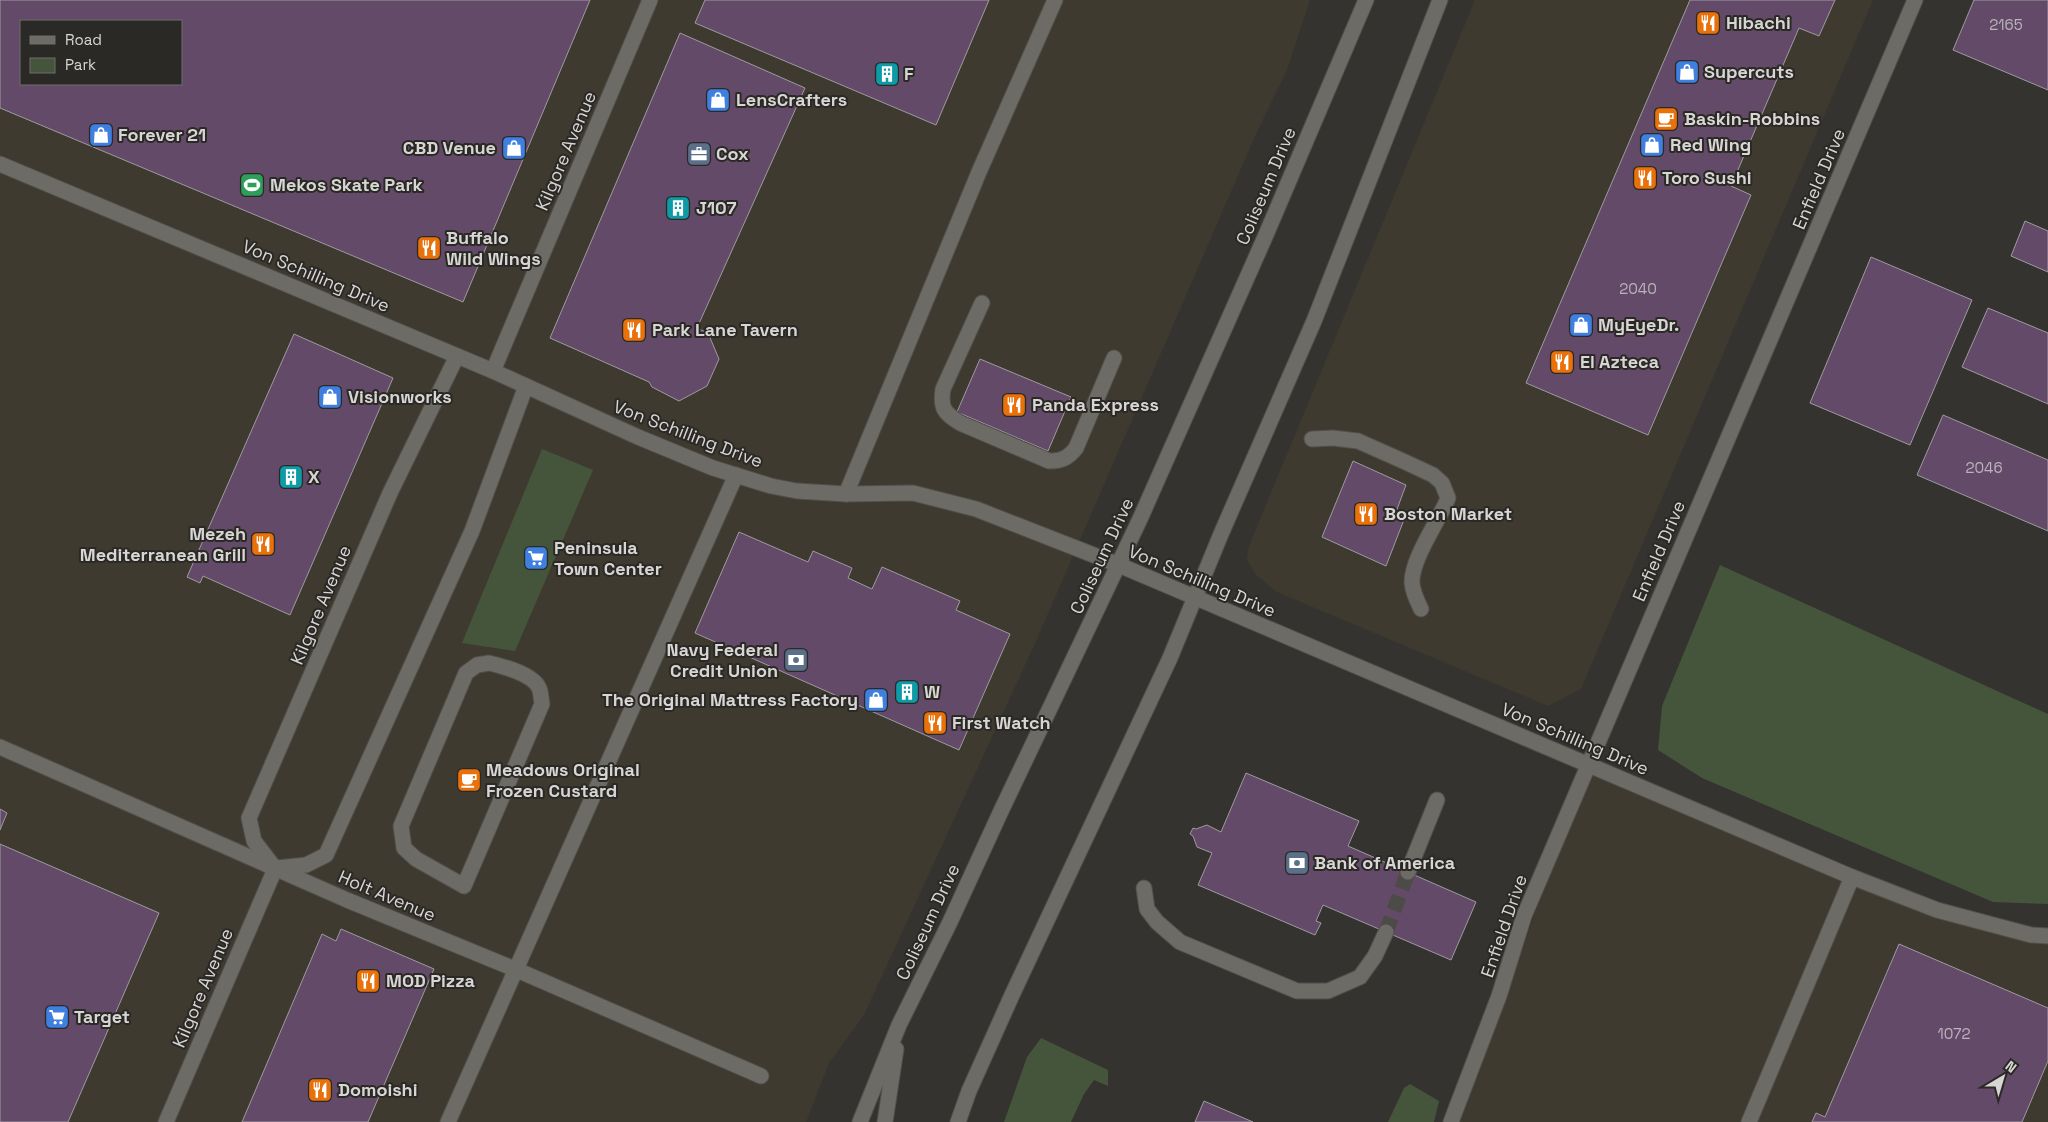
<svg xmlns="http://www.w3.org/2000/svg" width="2048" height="1122" font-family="'Space Grotesk',sans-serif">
<rect width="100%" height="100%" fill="#35332f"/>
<g fill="#3f3a30" fill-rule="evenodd">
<path d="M0 0H1310L1287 70 1256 134 1037 639 864 1015 829 1063 806 1122H0ZM21 21H181V84H21Z"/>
<path d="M1475 0H1873L1581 689 1548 706 1277 592 1256 575 1247 560 1249 546Z"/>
<path d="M1590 763 1910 895 2048 938V1122H1459Z"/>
</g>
<g fill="#45553b">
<path d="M542 449 593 470 515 651 462 643Z"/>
<path d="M1720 565 2048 714V904L1993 902 1702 778 1658 750 1662 706Z"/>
<path d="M1041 1038 1108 1070V1086L1094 1080 1084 1094 1071 1122H1004L1027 1057Z"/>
<path d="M1410 1084 1439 1101 1434 1122H1388L1404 1088Z"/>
</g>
<g fill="#624a68" stroke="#9e9b9f" fill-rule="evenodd">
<path d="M0 0H590L463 302 0 108ZM21 21H181V84H21Z"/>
<path d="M705 0H989L936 125 695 23Z"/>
<path d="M1690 0H1835L1819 36 1799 28 1731 186 1751 195 1648 435 1526 383Z"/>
<path d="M1974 0H2048V90L1953 50Z"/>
<path d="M680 33 805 88 697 328 708 333 719 359 707 386 679 401 652 387 649 382 550 338Z"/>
<path d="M2025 221 2048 231V272L2011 256Z"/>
<path d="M1871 257 1972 300 1910 445 1810 403Z"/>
<path d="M1988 308 2048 333V404L1962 367Z"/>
<path d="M294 334 393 378 290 615 203 576 200 583 187 577Z"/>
<path d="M980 359 1071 397 1048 451 957 412Z"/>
<path d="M1943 415 2048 460V531L1917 475Z"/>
<path d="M1353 461 1406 485 1396 512 1405 517 1386 566 1322 537Z"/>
<path d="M739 532 808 562 813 551 852 568 848 578 872 589 882 567 960 601 956 610 1010 634 959 750 695 633Z"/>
<path d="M1246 773 1359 821 1348 846 1476 902 1451 960 1323 905 1316 921 1321 923 1315 935 1198 885 1212 853 1197 847 1193 836 1190 834 1193 828 1196 829 1207 825 1221 832Z"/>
<path d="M0 809 7 813 0 830Z"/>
<path d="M0 844 159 913 68 1122H0Z"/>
<path d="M341 929 434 969 368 1122H242L322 934 336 941Z"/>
<path d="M1899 944 2048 1008V1061L2022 1122H1812L1816 1113 1825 1117Z"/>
<path d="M1204 1101 1253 1122H1195Z"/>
</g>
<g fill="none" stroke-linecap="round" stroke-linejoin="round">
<path stroke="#4d4b48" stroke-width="15" stroke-dasharray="15 8" stroke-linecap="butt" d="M1386 932 1408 872"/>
<defs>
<g id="minor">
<path d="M0 164 493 371 638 437 713 468 771 486 797 491 846 494 913 493 976 509 1119 565 1852 877 1937 910 2031 935 2048 936"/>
<path d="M982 303 943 389C940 408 944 413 960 423L1049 461C1062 461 1068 458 1076 448L1114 358"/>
<path d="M493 371 650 0"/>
<path d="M1312 439 1333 438 1358 441 1403 461 1433 475 1442 483 1448 498C1439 521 1411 559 1412 583 1413 593 1417 601 1421 609"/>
<path d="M846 494 979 172 1055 0"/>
<path d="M489 663C502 666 533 674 539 688 541 692 541 699 542 704L464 886 416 859 404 848 401 826 466 673 477 665Z"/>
<path d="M0 747 347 900 517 970 761 1076"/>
<path d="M274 867 254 841 249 818 390 493 457 356"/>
<path d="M277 868 306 865 326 855 472 531 526 386"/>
<path d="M1408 872 1437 800"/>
<path d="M1144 888 1147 909 1157 922 1180 942 1297 991H1328L1360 977 1375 956 1386 932"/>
<path d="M166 1122 275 869"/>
<path d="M448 1122 736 475"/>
<path d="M860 1122 899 1025 950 922 1001 811 1140 519 1265 237 1366 0"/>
<path d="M885 1122 896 1049"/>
<path d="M958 1122 969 1091 1012 995 1170 658 1221 534 1314 321 1440 0"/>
<path d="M1451 1122 1499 996 1524 916 1915 0"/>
<path d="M1749 1122 1852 877"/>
</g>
</defs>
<use href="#minor" stroke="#514f4c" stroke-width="17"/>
<use href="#minor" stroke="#6d6b66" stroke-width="15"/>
</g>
<defs>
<symbol id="restaurant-square" viewBox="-11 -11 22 22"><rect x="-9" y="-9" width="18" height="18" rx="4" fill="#e8710a" stroke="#2b2925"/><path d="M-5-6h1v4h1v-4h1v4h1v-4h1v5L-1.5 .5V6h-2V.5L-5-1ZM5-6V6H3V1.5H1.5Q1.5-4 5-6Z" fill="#fff"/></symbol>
<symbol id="shop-square" viewBox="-11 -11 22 22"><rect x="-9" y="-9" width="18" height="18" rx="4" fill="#3f7fe0" stroke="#2b2925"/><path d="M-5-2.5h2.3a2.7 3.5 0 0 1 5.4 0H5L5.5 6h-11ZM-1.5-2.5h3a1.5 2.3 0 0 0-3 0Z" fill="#fff"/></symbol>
<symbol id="building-square" viewBox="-11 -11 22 22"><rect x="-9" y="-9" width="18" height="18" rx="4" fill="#0f9aa8" stroke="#2b2925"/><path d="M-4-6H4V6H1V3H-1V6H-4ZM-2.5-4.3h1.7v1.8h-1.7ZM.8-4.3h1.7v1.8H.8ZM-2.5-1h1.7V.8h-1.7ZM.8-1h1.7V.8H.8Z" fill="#fff"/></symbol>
<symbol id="cafe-square" viewBox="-11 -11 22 22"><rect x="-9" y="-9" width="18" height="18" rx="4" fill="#e8710a" stroke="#2b2925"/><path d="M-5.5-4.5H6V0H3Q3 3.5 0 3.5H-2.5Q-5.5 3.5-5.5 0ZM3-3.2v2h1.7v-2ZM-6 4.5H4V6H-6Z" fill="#fff"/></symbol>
<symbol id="office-square" viewBox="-11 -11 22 22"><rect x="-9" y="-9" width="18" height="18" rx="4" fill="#5c6f8a" stroke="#2b2925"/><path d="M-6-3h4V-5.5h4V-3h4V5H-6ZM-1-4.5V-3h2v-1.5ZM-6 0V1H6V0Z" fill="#fff"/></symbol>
<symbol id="stadium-square" viewBox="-11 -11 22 22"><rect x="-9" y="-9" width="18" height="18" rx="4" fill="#2e9e5b" stroke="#2b2925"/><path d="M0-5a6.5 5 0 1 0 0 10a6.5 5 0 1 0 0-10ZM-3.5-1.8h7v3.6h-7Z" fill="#fff"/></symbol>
<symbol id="supermarket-square" viewBox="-11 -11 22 22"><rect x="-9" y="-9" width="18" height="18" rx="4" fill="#3f7fe0" stroke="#2b2925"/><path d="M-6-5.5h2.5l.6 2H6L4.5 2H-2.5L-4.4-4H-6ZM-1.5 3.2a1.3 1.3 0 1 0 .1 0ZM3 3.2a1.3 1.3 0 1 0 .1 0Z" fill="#fff"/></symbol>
<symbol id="bank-square" viewBox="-11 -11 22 22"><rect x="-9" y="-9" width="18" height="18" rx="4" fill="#5c6f8a" stroke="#2b2925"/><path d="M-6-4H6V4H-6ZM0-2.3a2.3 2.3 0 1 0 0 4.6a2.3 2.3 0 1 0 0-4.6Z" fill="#fff"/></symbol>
</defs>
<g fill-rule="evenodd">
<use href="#restaurant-square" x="1694" y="9" width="28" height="28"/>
<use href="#shop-square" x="1673" y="58" width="28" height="28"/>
<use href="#building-square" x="873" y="60" width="28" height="28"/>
<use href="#shop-square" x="704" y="86" width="28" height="28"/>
<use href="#cafe-square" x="1652" y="105" width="28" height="28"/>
<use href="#shop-square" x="87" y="121" width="28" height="28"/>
<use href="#shop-square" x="1638" y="131" width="28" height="28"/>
<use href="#shop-square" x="500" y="134" width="28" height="28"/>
<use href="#office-square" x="685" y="140" width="28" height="28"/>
<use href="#restaurant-square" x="1631" y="164" width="28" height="28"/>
<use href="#stadium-square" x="238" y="171" width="28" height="28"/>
<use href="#building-square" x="664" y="194" width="28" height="28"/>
<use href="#restaurant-square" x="415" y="234" width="28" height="28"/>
<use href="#shop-square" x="1567" y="311" width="28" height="28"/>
<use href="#restaurant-square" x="620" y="316" width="28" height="28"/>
<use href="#restaurant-square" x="1548" y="348" width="28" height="28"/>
<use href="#shop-square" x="316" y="383" width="28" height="28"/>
<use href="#restaurant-square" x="1000" y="391" width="28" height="28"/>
<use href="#building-square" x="277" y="463" width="28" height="28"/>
<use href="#restaurant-square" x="1352" y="500" width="28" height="28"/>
<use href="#restaurant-square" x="249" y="530" width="28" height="28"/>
<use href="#supermarket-square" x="522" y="544" width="28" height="28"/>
<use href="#bank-square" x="782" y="646" width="28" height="28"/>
<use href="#building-square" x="893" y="678" width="28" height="28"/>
<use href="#shop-square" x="862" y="686" width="28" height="28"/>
<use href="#restaurant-square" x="921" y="709" width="28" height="28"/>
<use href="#cafe-square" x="455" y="766" width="28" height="28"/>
<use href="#bank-square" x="1283" y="849" width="28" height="28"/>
<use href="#restaurant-square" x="354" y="967" width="28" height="28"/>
<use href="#supermarket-square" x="43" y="1003" width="28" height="28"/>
<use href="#restaurant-square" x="306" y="1076" width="28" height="28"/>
</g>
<g text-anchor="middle" stroke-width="4" stroke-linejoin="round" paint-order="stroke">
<g font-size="15" fill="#bab3b9">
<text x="2006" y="30">2165</text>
<text x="1638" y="294">2040</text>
<text x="1984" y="473">2046</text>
<text x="1954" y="1039">1072</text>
</g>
<g font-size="18" font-weight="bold" fill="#d8d6d4" stroke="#2b2925" text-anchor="start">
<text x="1726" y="29">Hibachi</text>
<text x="1704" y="78">Supercuts</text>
<text x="904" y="80">F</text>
<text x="736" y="106">LensCrafters</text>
<text x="1684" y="125">Baskin-Robbins</text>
<text x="118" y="141">Forever 21</text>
<text x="1670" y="151">Red Wing</text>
<text x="496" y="154" text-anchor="end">CBD Venue</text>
<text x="716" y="160">Cox</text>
<text x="1662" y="184">Toro Sushi</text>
<text x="270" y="191">Mekos Skate Park</text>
<text x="696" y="214">J107</text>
<text x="446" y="244">Buffalo<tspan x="446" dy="21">Wild Wings</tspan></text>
<text x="1598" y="331">MyEyeDr.</text>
<text x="652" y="336">Park Lane Tavern</text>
<text x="1580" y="368">El Azteca</text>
<text x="348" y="403">Visionworks</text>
<text x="1032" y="411">Panda Express</text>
<text x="308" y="483">X</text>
<text x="1384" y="520">Boston Market</text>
<text x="246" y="540" text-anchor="end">Mezeh<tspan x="246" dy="21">Mediterranean Grill</tspan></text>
<text x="554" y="554">Peninsula<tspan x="554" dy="21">Town Center</tspan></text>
<text x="778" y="656" text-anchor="end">Navy Federal<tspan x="778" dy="21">Credit Union</tspan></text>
<text x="924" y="698">W</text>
<text x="858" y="706" text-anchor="end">The Original Mattress Factory</text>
<text x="952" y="729">First Watch</text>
<text x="486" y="776">Meadows Original<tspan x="486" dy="21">Frozen Custard</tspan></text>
<text x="1314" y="869">Bank of America</text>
<text x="386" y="987">MOD Pizza</text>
<text x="74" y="1023">Target</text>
<text x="338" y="1096">Domoishi</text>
</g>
<g font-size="18" fill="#d8d6d4" stroke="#2b2925">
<text transform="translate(566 151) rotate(-67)" y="6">Kilgore Avenue</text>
<text transform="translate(1819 179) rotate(-67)" y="6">Enfield Drive</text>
<text transform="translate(1266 186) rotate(-67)" y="6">Coliseum Drive</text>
<text transform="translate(316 276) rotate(23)" y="6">Von Schilling Drive</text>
<text transform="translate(688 434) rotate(21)" y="6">Von Schilling Drive</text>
<text transform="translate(1659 551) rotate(-67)" y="6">Enfield Drive</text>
<text transform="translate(1102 556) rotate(-65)" y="6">Coliseum Drive</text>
<text transform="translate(1202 581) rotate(23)" y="6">Von Schilling Drive</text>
<text transform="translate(321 605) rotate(-67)" y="6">Kilgore Avenue</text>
<text transform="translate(1575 739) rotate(23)" y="6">Von Schilling Drive</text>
<text transform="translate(387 896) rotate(23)" y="6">Holt Avenue</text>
<text transform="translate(928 922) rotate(-65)" y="6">Coliseum Drive</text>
<text transform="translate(1504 926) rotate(-71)" y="6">Enfield Drive</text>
<text transform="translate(203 988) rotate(-67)" y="6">Kilgore Avenue</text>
</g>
</g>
<rect x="20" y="20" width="162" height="65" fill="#2b2925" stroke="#706e6b"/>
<rect x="30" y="36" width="25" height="8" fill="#6d6b66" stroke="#706e6b"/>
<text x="65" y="45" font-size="15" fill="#d8d6d4">Road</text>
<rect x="30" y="58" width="25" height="15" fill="#45553b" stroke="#706e6b"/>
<text x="65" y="70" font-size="15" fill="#d8d6d4">Park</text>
<g transform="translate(2003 1077) rotate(38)" stroke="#2b2925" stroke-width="4" paint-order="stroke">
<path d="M0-4L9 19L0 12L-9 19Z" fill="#d8d6d4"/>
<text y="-8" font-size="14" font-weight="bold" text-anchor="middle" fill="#d8d6d4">N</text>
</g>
</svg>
